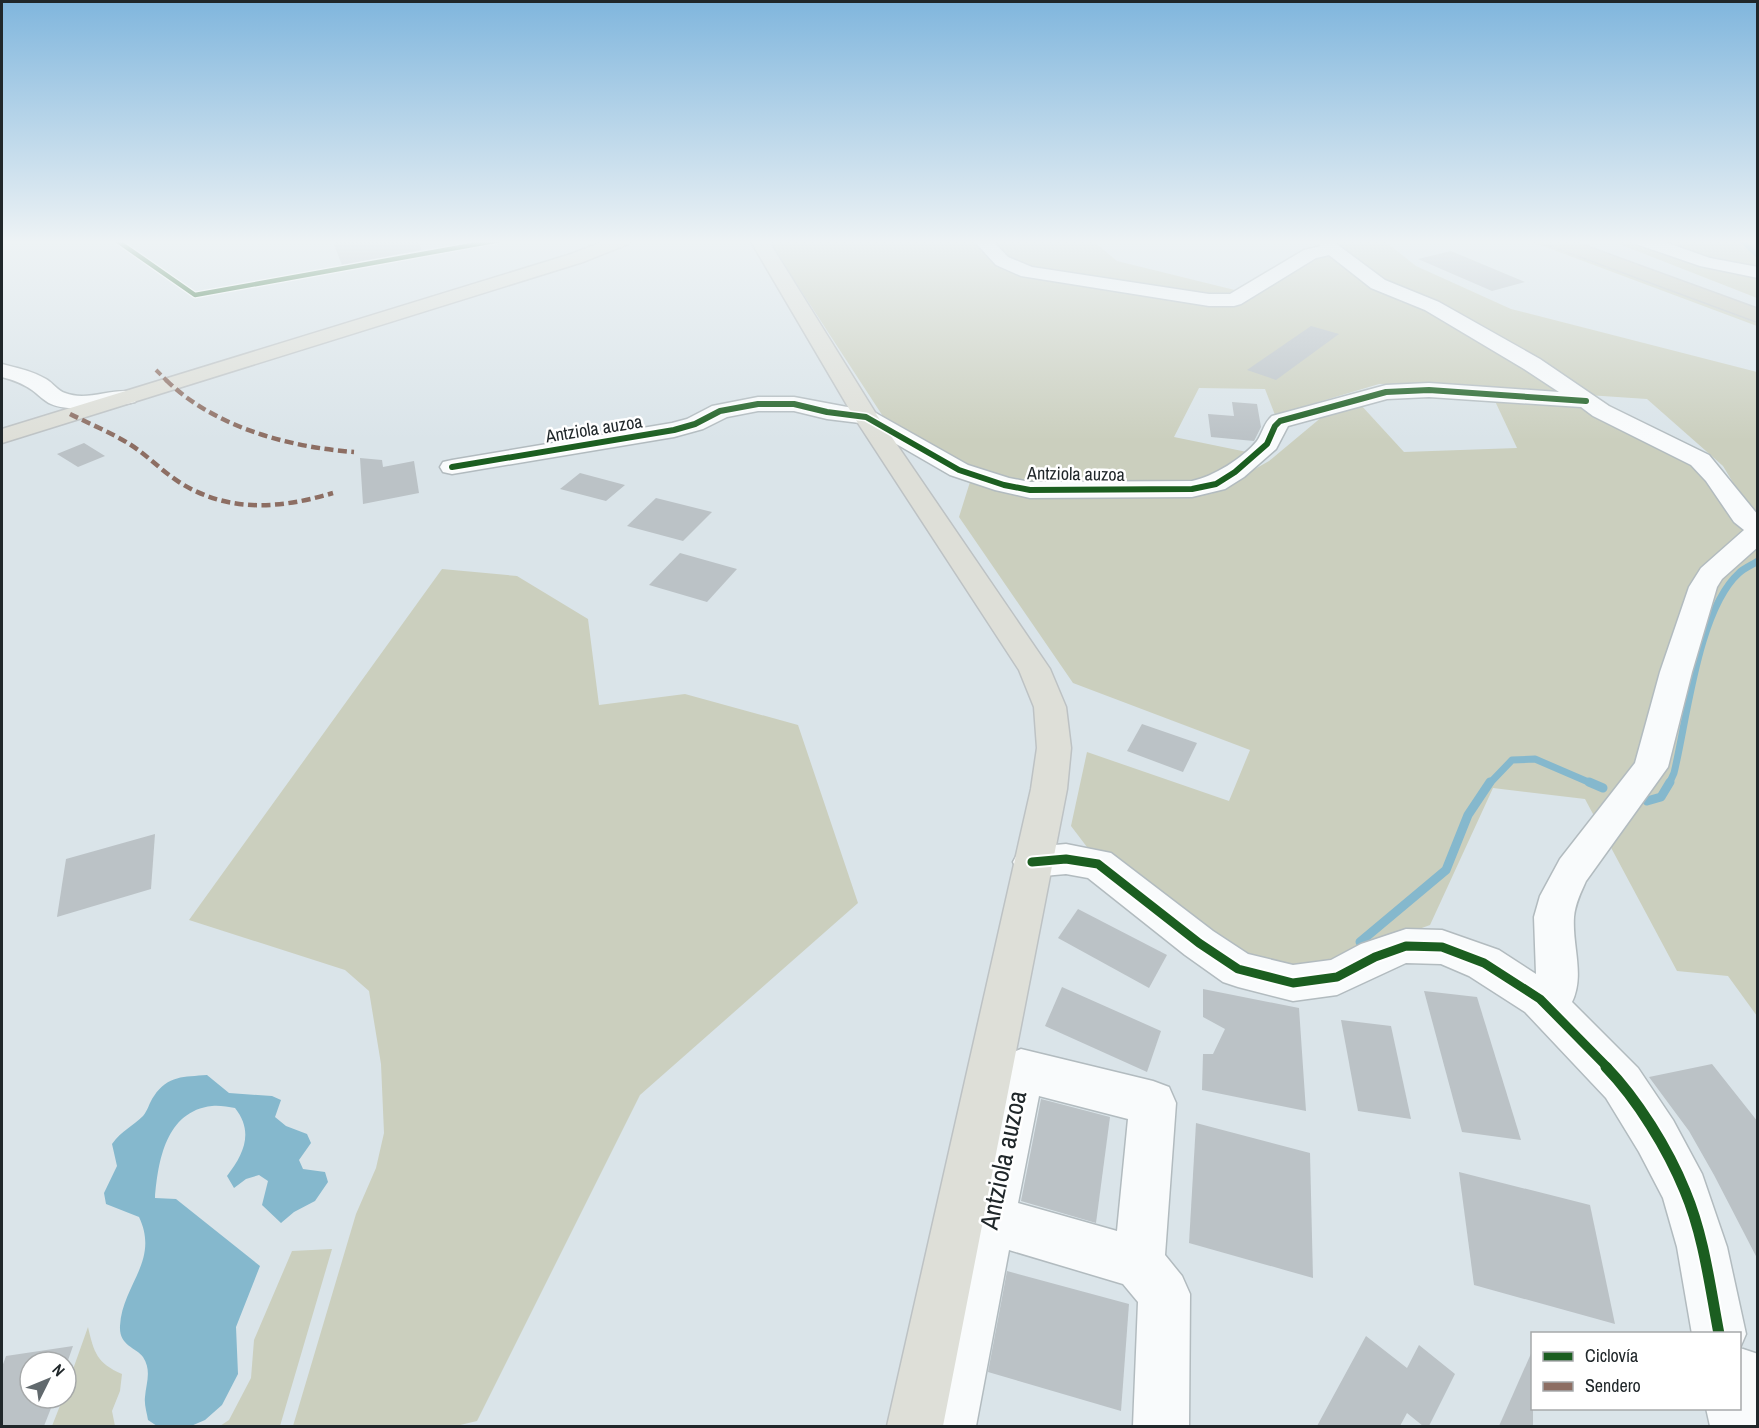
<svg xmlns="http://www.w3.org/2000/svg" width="1759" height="1428" font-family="'Archivo Narrow',sans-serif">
<rect width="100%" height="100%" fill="#dae4e9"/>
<g fill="#cbcfbe">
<path d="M768 240H976L996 262 1006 258 989 240H1092L1117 261 1255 295 1315 255 1330 252 1319 240H1383L1416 266 1511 309 1757 372V516L1752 514 1723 466 1647 399 1422 384H1379L1275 415 1265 389 1199 388 1174 437 1247 452 1224 470 1198 481 1026 482 965 464 886 421Z"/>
<path d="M1527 240H1536L1757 323V326Z"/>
<path d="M1609 240H1634L1660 250 1757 275V298Z"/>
<path d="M1651 240H1757V271L1682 252Z"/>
<path d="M1494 399 1582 405 1685 457 1757 531V1016L1728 976 1677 971 1585 799 1493 788 1430 925 1299 973 1243 961 1090 851 1071 826 1087 752 1229 801 1250 750 1073 683 959 517 970 482 1026 496 1211 494 1269 461 1323 416 1360 404 1404 452 1517 448Z"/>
<path d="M442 569 517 576 588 619 599 705 685 694 798 725 858 903 640 1095 477 1421 456 1426H293L356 1214 376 1168 384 1133 381 1064 369 991 345 970 189 920Z"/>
<path d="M332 1249 280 1426H220L229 1420 251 1378 254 1340 292 1251Z"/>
<path d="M88 1327C94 1353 97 1363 122 1374L120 1391 112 1411 115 1426H52L63 1398H66V1389Z"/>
</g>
<path fill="#85b8cd" d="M207 1075 229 1093 272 1096 281 1100 275 1117 286 1126 307 1134 311 1143 299 1160 303 1169 325 1172 328 1182 315 1201 294 1212 281 1223 262 1205 268 1181 259 1175 246 1179 234 1188 227 1176C244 1154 254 1132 235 1108 228 1107 219 1105 212 1106 166 1111 158 1161 155 1198L176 1199 260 1266 236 1327 238 1374 222 1405 205 1420 191 1426H157L148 1420C147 1413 144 1405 145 1397 146 1383 152 1371 143 1357 136 1347 119 1346 120 1326 122 1285 160 1261 139 1217L106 1204 104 1193 117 1166 112 1144C122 1130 132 1127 143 1116 148 1110 149 1103 154 1096 168 1075 184 1077 207 1075Z"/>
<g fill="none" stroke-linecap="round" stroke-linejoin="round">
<path stroke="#85b8cd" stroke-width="4.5" d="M1741 240 1758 256"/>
<g stroke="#85b8cd" stroke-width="7">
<path d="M1489 784 1512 760 1535 759 1593 784"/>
<path d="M1669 784 1674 773C1687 720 1698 610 1739 573 1744 568 1752 565 1758 561"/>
</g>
<g stroke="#85b8cd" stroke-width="9">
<path d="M1589 782 1603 788"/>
<path d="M1647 801 1661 797 1670 782"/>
<path d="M1360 942 1446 870 1468 815 1490 782"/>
</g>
</g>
<g fill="#bbc2c6">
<path d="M332 240H420L421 250 342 265Z"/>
<path d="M1451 251 1525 282 1492 291 1418 259Z"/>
<path d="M1311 326 1339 334 1276 380 1247 370Z"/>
<path d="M1232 402 1257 404 1261 427 1254 441 1211 437 1208 414 1234 416Z"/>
<path d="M84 443 105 456 78 467 57 454Z"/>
<path d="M360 458 382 460 383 467 414 461 419 493 363 504Z"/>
<path d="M580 473 625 485 606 501 560 489Z"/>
<path d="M656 498 712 512 683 541 627 526Z"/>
<path d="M680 553 737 569 707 602 649 585Z"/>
<path d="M1142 724 1197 743 1183 772 1127 751Z"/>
<path d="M155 834 151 889 57 917 66 859Z"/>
<path d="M1078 909 1167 955 1149 988 1058 938Z"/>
<path d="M1062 987 1161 1031 1147 1072 1045 1026Z"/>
<path d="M1203 989 1299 1008 1306 1111 1202 1090 1203 1054H1213L1225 1029 1203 1017Z"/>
<path d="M1424 991 1477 997 1521 1140 1462 1132Z"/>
<path d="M1341 1020 1391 1026 1411 1119 1358 1111Z"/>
<path d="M1712 1064 1758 1122V1260L1714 1175 1689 1131 1649 1077Z"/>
<path d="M1041 1099 1110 1117 1096 1223 1021 1201Z"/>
<path d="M1196 1123 1310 1153 1313 1278 1189 1243Z"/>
<path d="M1459 1172 1590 1205 1615 1324 1474 1285Z"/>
<path d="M1007 1271 1129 1304 1121 1411 988 1372Z"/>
<path d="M1366 1336 1407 1368 1419 1345 1455 1374 1429 1426H1423L1407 1413 1400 1426H1317Z"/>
<path d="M73 1346 66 1366V1362H30V1398H55L44 1426H2V1367L6 1356Z"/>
<path d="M1533 1349V1426H1499Z"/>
</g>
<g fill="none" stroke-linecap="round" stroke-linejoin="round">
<defs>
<g id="minor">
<path d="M973 240H992L1008 257 1032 267 1209 294H1230L1304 250 1321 246 1317 240H1335L1338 245 1385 280 1439 302 1540 359 1609 406 1709 455 1758 515V547L1722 579 1717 587 1692 672 1668 767 1586 881C1581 892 1575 904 1574 917 1572 946 1585 975 1572 1002L1638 1068 1673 1120 1702 1174 1727 1247 1746 1334 1740 1348 1758 1354V1426H1710L1706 1408H1740V1334H1692L1677 1247 1663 1198 1639 1152 1606 1098 1525 1012 1469 976 1441 964 1406 963 1337 995 1293 1001 1238 987 1223 982 1185 955 1088 878 1066 874 1032 877 1019 873 1013 862 1019 851 1032 847 1066 844 1111 853 1213 931 1248 954 1293 965 1331 960 1361 944 1406 929 1442 930 1499 950 1536 974 1534 917 1540 896 1560 859 1635 763 1660 672 1689 587 1701 568 1744 530 1734 522 1706 481 1691 465 1593 416 1581 407 1429 397 1387 399 1288 426 1276 449 1244 477 1225 489 1192 497 1030 498 995 490 950 475 860 423 827 419 794 411H758L727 417 703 429 674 437 452 474 443 472 440 467 443 462 452 460 672 423 687 419 712 406 758 397H794L874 412 968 465 1009 478 1030 482 1192 481C1213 477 1243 458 1257 441 1263 432 1264 423 1272 416L1386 385 1429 383 1559 392 1524 369 1425 310 1371 288 1329 255 1316 258 1241 304 1234 306H1209L1021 276 996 265Z"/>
<path d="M1633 240H1659L1710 258 1758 267V278L1700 266 1636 244Z"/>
<path d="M2 364C18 368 32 371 46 379 53 383 58 391 65 393 87 402 113 387 135 392L138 397 135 402C113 407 71 413 51 404 44 401 38 394 32 390 22 383 13 380 2 377Z"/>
<path d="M1021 1049 1153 1081 1169 1087 1176 1103 1165 1255 1182 1276 1190 1294 1189 1426H1133L1138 1302 1123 1284 1009 1250 976 1426H920L999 1070 1005 1055ZM1039 1096 1128 1119 1117 1231 1018 1203Z"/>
</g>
<g id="major">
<path d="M607 240H631L628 244 583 262 2 443V429L571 254Z"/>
<path d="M750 240H768L878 417 1050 669 1066 707 1071 748 1067 789 943 1426H887L1031 789 1037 748 1034 707 1019 670 854 417Z"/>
</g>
<path id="highway" d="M1544 240H1569L1758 309V322L1547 244Z"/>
</defs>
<use href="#minor" stroke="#b2bbbf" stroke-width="3"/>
<use href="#major" stroke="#bdc2c4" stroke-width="3"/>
<use href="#highway" stroke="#bdc2c4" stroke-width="3"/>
<use href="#minor" fill="#f9fbfc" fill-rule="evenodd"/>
<use href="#major" fill="#dedfd8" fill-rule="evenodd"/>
<use href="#highway" fill="#cccdc1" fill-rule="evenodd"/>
<path stroke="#8d6e63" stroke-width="4" stroke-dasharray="7 4" stroke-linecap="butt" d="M156 370 167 381"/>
<g stroke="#8d6e63" stroke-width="4.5" stroke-dasharray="9 4.5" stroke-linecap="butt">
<path d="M166 380C214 427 288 447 354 452"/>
<path d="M70 414C90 424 112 433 131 445 148 456 162 471 179 482 228 513 279 509 333 493"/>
</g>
<defs>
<path id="cycleway-far3" d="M116 240 195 295 500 240"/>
<path id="cycleway-far2" d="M452 467 674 430 695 424 720 411 758 404H794L827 412 866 417 959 470 1004 485 1030 490 1192 489 1216 484 1235 472 1267 444 1275 426 1280 421 1386 392 1429 390 1586 401"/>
<path id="cycleway-far1" d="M1032 862 1066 859 1098 864 1199 943 1238 969 1293 983 1337 977 1375 957 1406 946 1442 947 1484 963 1540 999 1608 1068"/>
<path id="cycleway" d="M1606 1067C1637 1099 1668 1149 1685 1191 1704 1236 1710 1287 1719 1334"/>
</defs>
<use href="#cycleway-far3" stroke="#fff" stroke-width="7"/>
<use href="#cycleway-far2" stroke="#fff" stroke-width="9"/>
<use href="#cycleway-far1" stroke="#fff" stroke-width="13"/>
<use href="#cycleway" stroke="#fff" stroke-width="15"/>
<use href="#cycleway-far3" stroke="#1b5e20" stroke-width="4.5"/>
<use href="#cycleway-far2" stroke="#1b5e20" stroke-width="6"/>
<use href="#cycleway-far1" stroke="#1b5e20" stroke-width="9"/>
<use href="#cycleway" stroke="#1b5e20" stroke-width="11"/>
</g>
<linearGradient id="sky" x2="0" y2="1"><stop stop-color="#80b6dd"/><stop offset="0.55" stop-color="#eef3f5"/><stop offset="1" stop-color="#eef3f5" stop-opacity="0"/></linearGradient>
<rect width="1759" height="440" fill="url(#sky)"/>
<g text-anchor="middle" stroke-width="5" stroke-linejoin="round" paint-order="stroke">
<g font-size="18" fill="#20272a" stroke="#fff">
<text transform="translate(594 429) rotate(-9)" y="6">Antziola auzoa</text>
<text transform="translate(1076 474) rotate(1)" y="6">Antziola auzoa</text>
</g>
<g font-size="26" fill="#20272a" stroke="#fff">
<text transform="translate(1003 1160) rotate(-78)" y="9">Antziola auzoa</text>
</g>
</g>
<rect width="1759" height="1428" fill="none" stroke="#20272a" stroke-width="6"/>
<rect x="1531" y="1332" width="210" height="78" fill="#ffffff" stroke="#a6a9aa" stroke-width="1.5"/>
<rect x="1543" y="1352" width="30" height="9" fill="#1b5e20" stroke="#a6a9aa" stroke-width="1.5"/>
<text x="1585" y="1362" font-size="18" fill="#20272a">Ciclovía</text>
<rect x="1543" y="1382" width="30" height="9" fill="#8d6e63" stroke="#a6a9aa" stroke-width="1.5"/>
<text x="1585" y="1392" font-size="18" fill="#20272a">Sendero</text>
<g transform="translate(48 1380) rotate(47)"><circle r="28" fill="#ffffff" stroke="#a6a9aa" stroke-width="1.5"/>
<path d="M0-4.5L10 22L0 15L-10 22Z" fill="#61696d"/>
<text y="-9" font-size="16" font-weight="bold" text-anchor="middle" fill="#20272a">N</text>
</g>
</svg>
